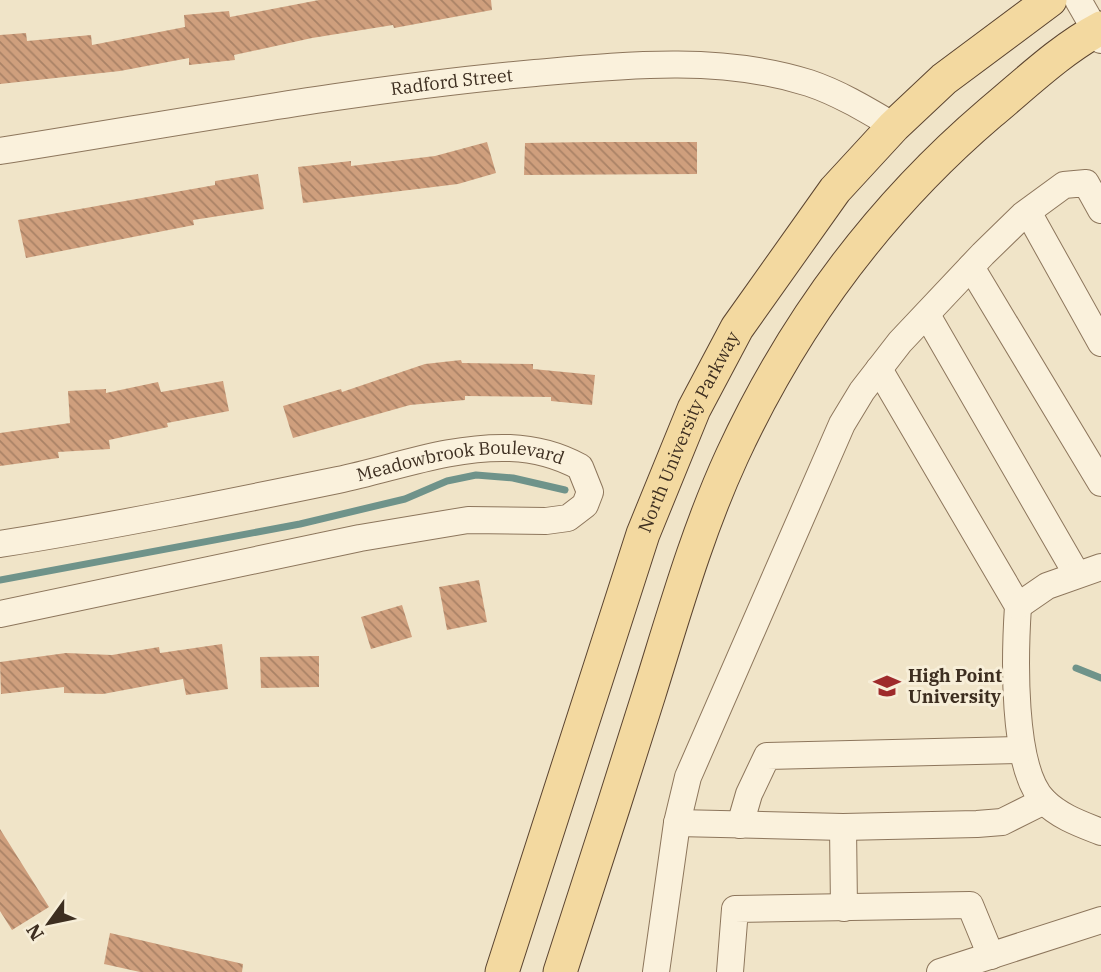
<svg xmlns="http://www.w3.org/2000/svg" width="1101" height="972" font-family="'IBM Plex Serif',serif">
<defs>
<pattern id="building-back-hatch" width="6" height="6" patternUnits="userSpaceOnUse" patternTransform="scale(1.75)"><rect width="6" height="6" fill="#cf9f7d"/><path d="M-1 5l2 2M0 0l6 6M5-1l2 2" fill="none" stroke="#a98266"/></pattern>
</defs>
<rect width="100%" height="100%" fill="#f0e4c8"/>
<g fill="none" stroke-linecap="round" stroke-linejoin="round">
<g stroke="#6f938a" stroke-width="7">
<path d="M0 580 300 524 405 499 447 481 476 475 513 478 565 490"/>
<path d="M1076 668 1101 678"/>
</g>
</g>
<g fill="url(#building-back-hatch)">
<path d="M319 0H491L492 10 394 28 393 25 312 38 234 55 235 60 189 65V58L120 71 0 84V35L26 33 27 41 91 35 92 45 185 27 184 15 229 11 230 17Z"/>
<path d="M487 142 496 173 458 184 303 203 298 167 351 161V166L435 156Z"/>
<path d="M592 142H697V174L524 175 525 143Z"/>
<path d="M258 174 264 209 193 220 194 225 26 258 18 220 215 185V181Z"/>
<path d="M461 360 462 363 533 364V369L595 375 592 405 551 401V397L465 396V400L410 405 293 438 283 406 341 389 342 392 425 364Z"/>
<path d="M223 381 229 411 167 423 168 427 109 440 110 449 58 452 59 458 0 466V433L70 423 68 391 106 389V393L158 382 161 392Z"/>
<path d="M479 580 487 622 447 630 439 587Z"/>
<path d="M402 605 412 637 371 649 361 617Z"/>
<path d="M222 644 228 689 186 695 183 679 103 694 64 693V687L1 694 0 662 66 653 112 655 159 647 160 653Z"/>
<path d="M319 656V687L261 688 260 657Z"/>
<path d="M0 829 49 907 12 930 0 911Z"/>
<path d="M110 933 243 964 242 972H140L104 964Z"/>
</g>
<g fill="none" stroke-linecap="round" stroke-linejoin="round">
<defs>
<g id="minor">
<path d="M1078 0 1101 40"/>
<path id="s1" d="M0 151C178 123 356 89 535 73 625 65 721 55 809 83 839 93 867 110 894 126"/>
<path d="M1028 212 1101 343"/>
<path d="M971 267 1101 483"/>
<path d="M927 315 1076 573"/>
<path d="M879 369 1018 606C1015 652 1011 768 1044 801 1060 817 1081 824 1101 832"/>
<path id="s2" d="M0 544C113 526 226 503 338 480 395 468 450 446 510 448 536 449 558 455 580 467L590 492 585 505 568 518 546 521 468 520 360 538 0 614"/>
<path d="M1018 606 1047 586 1101 567"/>
<path d="M677 823 843 827 977 824 1002 822 1044 801"/>
<path d="M740 825 749 794 767 756 1021 750"/>
<path d="M843 827 844 908"/>
<path d="M656 972 677 823 688 777 842 424 862 391 900 342 983 254 1023 215 1064 185 1086 183 1101 210"/>
<path d="M730 972 735 909 970 905 991 956"/>
<path d="M940 972 1101 920"/>
</g>
<g id="major">
<path id="s3" d="M502 972 643 534 694 409 737 328 835 190 894 126 944 79 1050 0"/>
<path d="M560 972C590 879 620 787 649 694 674 614 697 532 732 456 793 324 880 207 990 113 1025 84 1061 49 1101 28"/>
</g>
</defs>
<use href="#minor" stroke="#8d765c" stroke-width="28"/>
<use href="#major" stroke="#5b4430" stroke-width="35"/>
<use href="#minor" stroke="#faf1dc" stroke-width="26"/>
<use href="#major" stroke="#f3d9a0" stroke-width="33"/>
</g>
<defs>
<symbol id="university-bare" viewBox="-9 -9 18 18"><path d="M0-5L7-2L0 1L-7-2ZM-4 1L0 2.5L4 1V4Q0 6-4 4Z" fill="#9e2a2b" stroke="#f7eed8" stroke-width="2.5" paint-order="stroke"/></symbol>
</defs>
<g fill-rule="evenodd">
<use href="#university-bare" x="868" y="667" width="38" height="38"/>
</g>
<g text-anchor="middle" stroke-width="6" stroke-linejoin="round" paint-order="stroke">
<g font-size="18" fill="#3d2e20" stroke="#f7eed8">
<text dy="6" stroke="none"><textPath href="#s1" startOffset="457">Radford Street</textPath></text>
<text dy="6" stroke="none"><textPath href="#s3" startOffset="572">North University Parkway</textPath></text>
<text dy="6" stroke="none"><textPath href="#s2" startOffset="469">Meadowbrook Boulevard</textPath></text>
</g>
<g font-size="18" font-weight="bold" fill="#3d2e20" stroke="#f7eed8" text-anchor="start">
<text x="908" y="682">High Point<tspan x="908" dy="21">University</tspan></text>
</g>
</g>
<g transform="translate(49 923) rotate(237)" stroke="#f7eed8" stroke-width="5" paint-order="stroke">
<path d="M0-5L12 26L0 18L-12 26Z" fill="#3d2e20"/>
<text y="-10" font-size="19" font-weight="bold" text-anchor="middle" fill="#3d2e20">N</text>
</g>
</svg>
